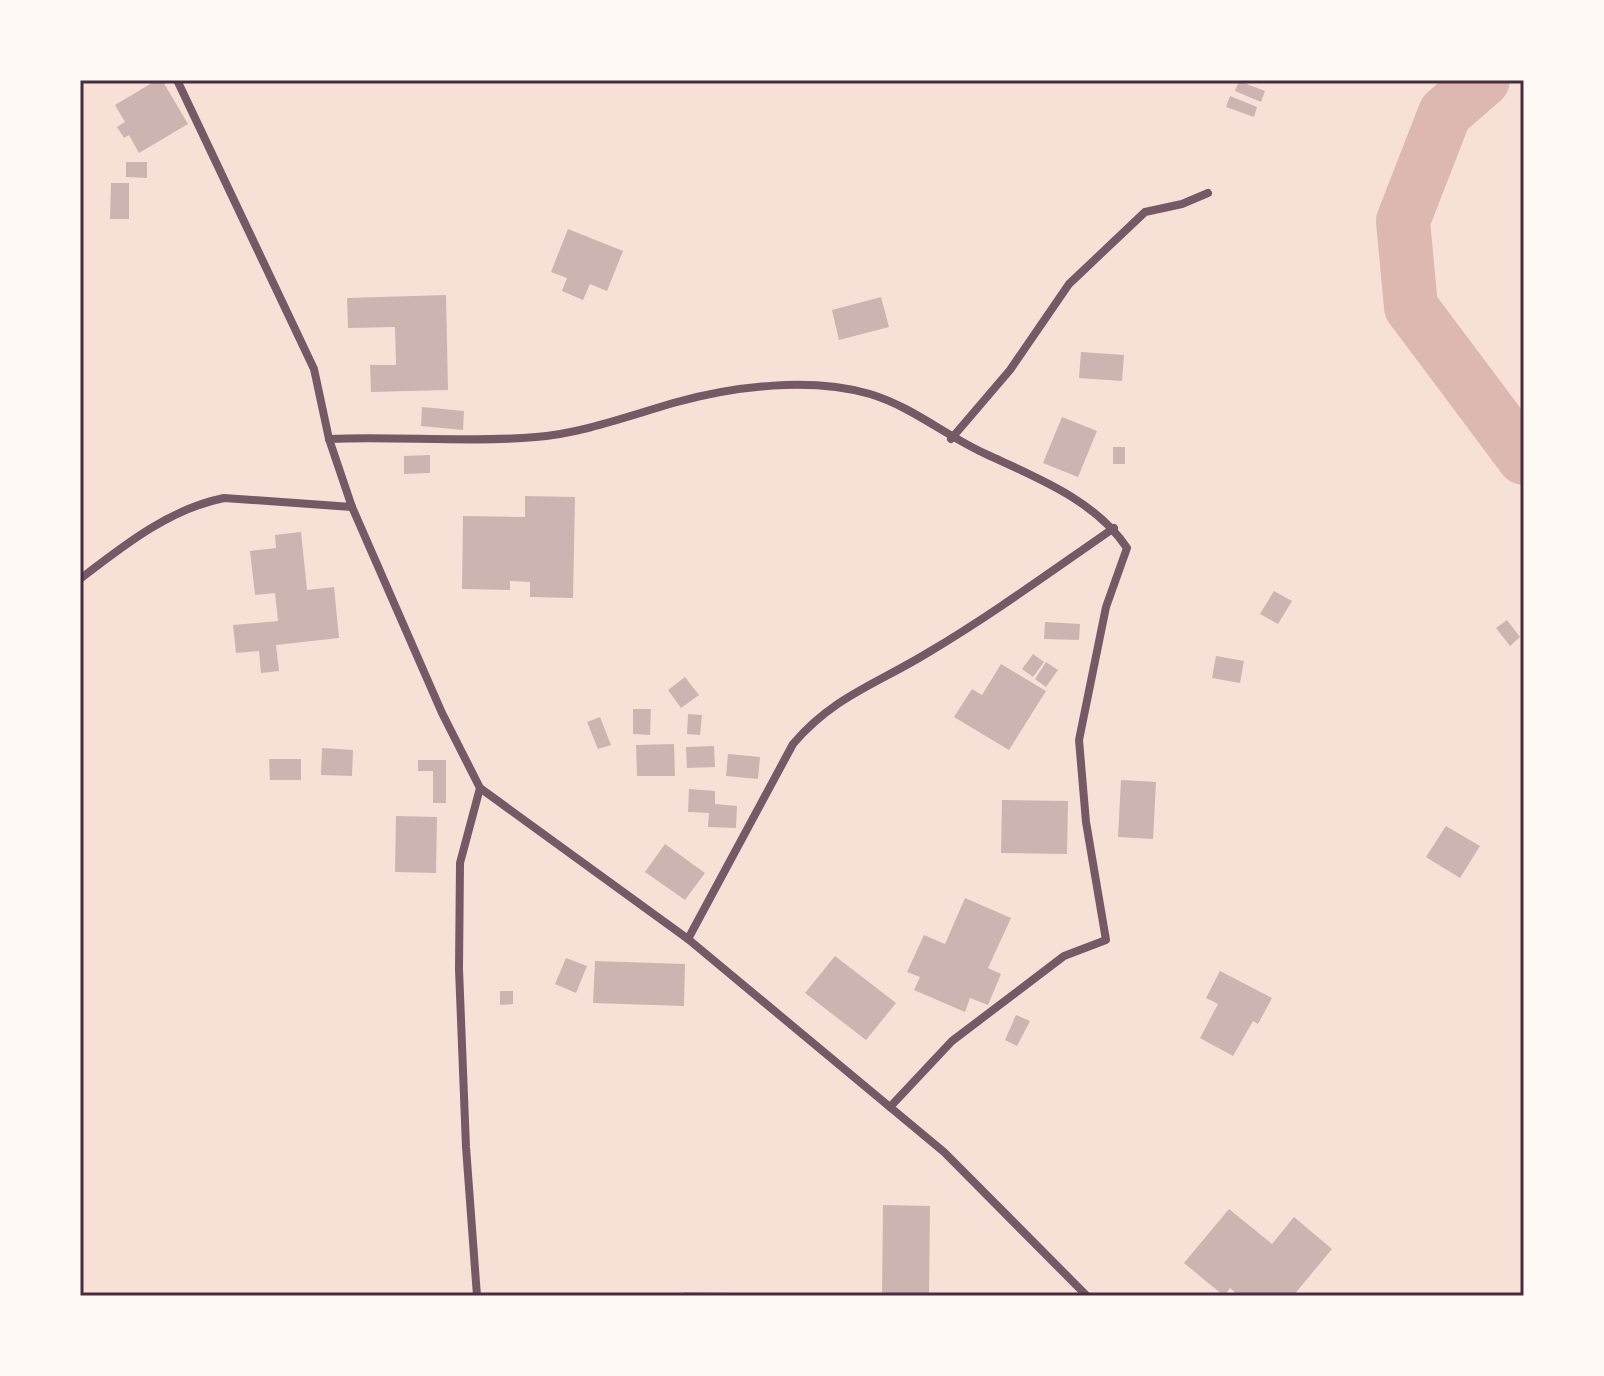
<svg xmlns="http://www.w3.org/2000/svg" width="1604" height="1376" font-family="Rubik,sans-serif">
<rect width="100%" height="100%" fill="#f7e1d7"/>
<g fill="none" stroke-linecap="round" stroke-linejoin="round">
<path stroke="#dcb8b0" stroke-width="54" d="M1483 80 1445 113 1403 221 1411 307 1524 458"/>
</g>
<g fill="#ccb4b1">
<path d="M157 80H162L188 124 139 153 129 135 124 138 117 127 125 122 115 105Z"/>
<path d="M1239 81 1265 91 1261 102 1235 91Z"/>
<path d="M1230 96 1257 107 1254 117 1226 107Z"/>
<path d="M126 162H147V178L126 177Z"/>
<path d="M111 183H129V219H110Z"/>
<path d="M568 229 623 251 607 291 590 284 583 300 562 291 567 278 551 272Z"/>
<path d="M446 295 448 390 371 392 370 365H396L395 327 348 328 347 298Z"/>
<path d="M881 297 889 327 839 340 832 310Z"/>
<path d="M1081 352 1124 355 1122 381 1079 378Z"/>
<path d="M422 407 464 411 463 430 421 426Z"/>
<path d="M1062 417 1097 431 1078 477 1043 463Z"/>
<rect x="1113" y="447" width="12" height="17"/>
<path d="M430 455V473L404 474V456Z"/>
<path d="M525 496 575 497 573 598 530 597V582L510 581V590L462 589 463 516 525 517Z"/>
<path d="M301 532 307 590 334 587 339 638 276 645 279 671 261 673 259 651 236 653 233 625 278 621 275 593 255 595 250 551 276 548 275 535Z"/>
<path d="M1274 591 1292 601 1278 624 1260 614Z"/>
<path d="M1507 620 1520 637 1510 646 1496 628Z"/>
<path d="M1045 622 1080 624 1079 640 1044 639Z"/>
<path d="M1033 654 1044 662 1033 677 1022 669Z"/>
<path d="M1216 656 1244 661 1240 683 1212 678Z"/>
<path d="M1046 662 1058 670 1046 687 1035 679Z"/>
<path d="M1001 664 1046 691 1009 750 954 717 972 689 982 695Z"/>
<path d="M685 677 699 695 681 708 668 690Z"/>
<path d="M633 709H651L650 735 633 734Z"/>
<path d="M688 714 702 715 700 735 687 734Z"/>
<path d="M600 717 611 745 598 749 587 722Z"/>
<path d="M674 744 675 776H637L636 745Z"/>
<path d="M714 746 715 767 687 768 686 747Z"/>
<path d="M322 748 353 750 352 776 321 775Z"/>
<path d="M728 754 760 757 758 779 726 776Z"/>
<path d="M269 759H301V780H270Z"/>
<path d="M418 760H446V803H433V771H418Z"/>
<path d="M1121 780 1156 782 1153 839 1118 837Z"/>
<path d="M689 789 715 791V804L737 806 736 828 708 827 709 813 688 812Z"/>
<path d="M1002 800 1068 801 1067 854 1001 853Z"/>
<path d="M396 816 437 817 436 873 395 872Z"/>
<path d="M1446 826 1480 846 1460 878 1426 857Z"/>
<path d="M665 844 705 873 685 900 645 872Z"/>
<path d="M965 898 1011 918 988 968 1001 974 988 1005 970 998 965 1012 914 990 920 977 907 972 924 935 945 944Z"/>
<path d="M835 956 896 1003 866 1040 805 993Z"/>
<path d="M566 958 587 966 576 993 555 984Z"/>
<path d="M595 961 685 964 684 1006 593 1003Z"/>
<path d="M1220 971 1272 998 1258 1024 1253 1021 1233 1056 1200 1038 1218 1004 1206 998Z"/>
<path d="M500 991H513V1004L500 1005Z"/>
<path d="M1016 1015 1030 1021 1017 1046 1005 1040Z"/>
<path d="M883 1205 930 1206 929 1296 882 1295Z"/>
<path d="M1229 1209 1272 1244 1294 1217 1332 1249 1293 1296H1239L1230 1288 1224 1296 1184 1263Z"/>
<path d="M684 1292 738 1293V1296H683Z"/>
</g>
<g fill="none" stroke-linecap="round" stroke-linejoin="round">
<g stroke="#755966" stroke-width="8">
<path d="M177 80 314 369 329 439 352 507 442 713 480 788 688 939 944 1152 1087 1296"/>
<path d="M329 439C398 436 467 443 536 437 584 433 631 415 677 402 736 386 810 377 870 394 913 407 947 437 988 455 1038 478 1096 501 1127 548L1106 607 1079 740 1086 822 1106 940 1064 956 952 1041 890 1107"/>
<path d="M951 439 1010 370 1069 284 1145 212 1182 204 1208 193"/>
<path d="M80 579C123 546 169 509 224 498L352 507"/>
<path d="M688 939 793 744C834 696 877 684 929 652 993 614 1053 570 1114 528"/>
<path d="M477 1296 466 1147 459 969 460 863 480 788"/>
</g>
</g>
<rect width="1604" height="1376" fill="none" stroke="#fffaf5" stroke-width="164"/>
<rect x="82" y="82" width="1440" height="1212" fill="none" stroke="#4a2c40" stroke-width="3"/>
</svg>
